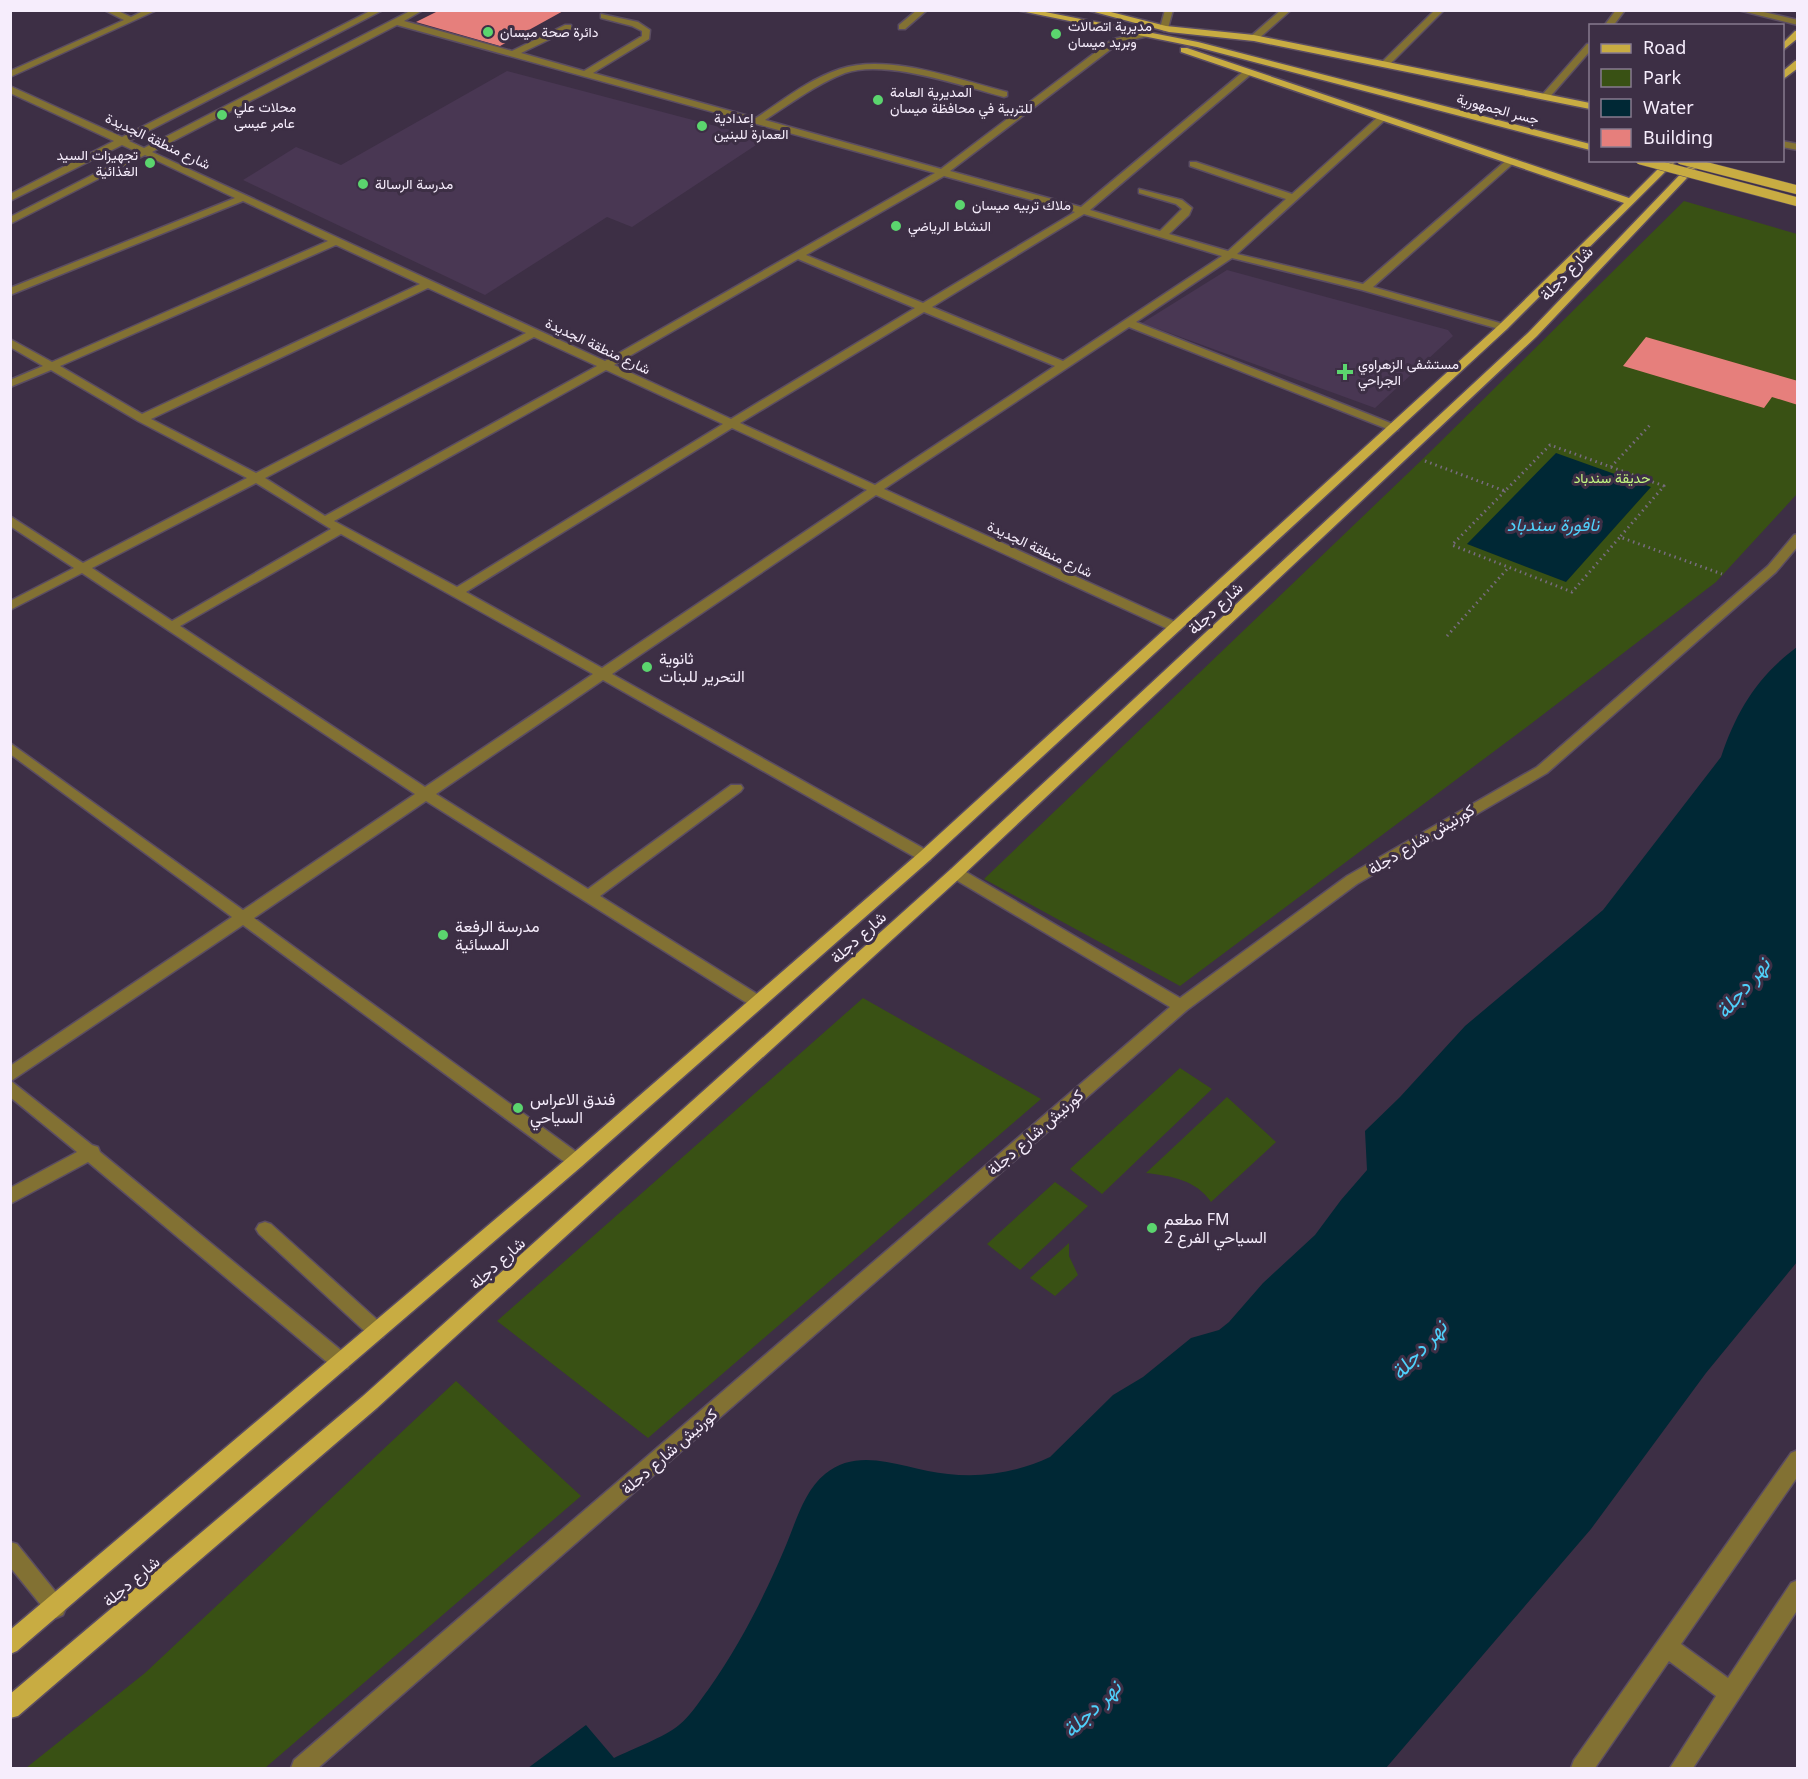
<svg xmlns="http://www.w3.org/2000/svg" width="1808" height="1779" font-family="'Noto Sans',Vazirmatn,sans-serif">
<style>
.built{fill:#493753}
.green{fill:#395114}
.water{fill:#002835}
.building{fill:#e67f7c}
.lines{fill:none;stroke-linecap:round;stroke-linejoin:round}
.minor-casing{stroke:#5b4d62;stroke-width:3}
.major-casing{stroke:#5b4d62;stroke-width:3}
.path{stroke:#786c80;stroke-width:3;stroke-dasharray:1.5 4;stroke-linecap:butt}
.minor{fill:#827133;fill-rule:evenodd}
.major{fill:#c8ac42;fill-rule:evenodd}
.major-bridge-casing{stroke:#5b4d62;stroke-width:10;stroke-linecap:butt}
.major-bridge{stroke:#c8ac42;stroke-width:9}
.poi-dot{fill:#5bd56e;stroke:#3d2f45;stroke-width:2}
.labels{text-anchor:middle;stroke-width:6;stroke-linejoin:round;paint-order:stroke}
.far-poi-label{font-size:14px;fill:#f6edfc;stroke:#3d2f45;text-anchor:start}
.far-street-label{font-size:14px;fill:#f6edfc;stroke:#3d2f45}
.far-park-label{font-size:14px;fill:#c4f781;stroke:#3d2f45}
.street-label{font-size:16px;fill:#f6edfc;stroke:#3d2f45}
.poi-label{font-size:16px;fill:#f6edfc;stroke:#3d2f45;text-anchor:start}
.water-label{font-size:18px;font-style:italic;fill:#4fd0fa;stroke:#3d2f45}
.near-water-label{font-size:21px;font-style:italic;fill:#4fd0fa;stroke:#3d2f45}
</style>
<rect width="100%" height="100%" fill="#3d2f45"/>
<path class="built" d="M507,71L765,139L632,227L607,217L485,295L243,180L296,147L341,165Z
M1227,270L1448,330L1453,336L1375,408L1142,323Z"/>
<path class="green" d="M1684,201L1797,234V494L1716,582L1532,723L1180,986L984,879L1428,454Z
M863,998L1041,1099L648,1438L497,1321Z
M1180,1068L1212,1089L1102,1194L1070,1169Z
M1227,1097L1276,1142L1211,1202C1196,1180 1172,1176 1146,1173Z
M1055,1182L1088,1206L1020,1270L987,1244Z
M1069,1243V1256L1078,1275L1055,1296L1030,1278Z
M456,1381L581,1496L265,1768H26L145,1673Z"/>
<path class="water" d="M1556,453L1651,487L1566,582L1467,544Z
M1797,647V1262L1706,1373L1591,1529L1386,1768H528L586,1725L614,1758C632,1749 665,1737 679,1725C690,1716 699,1702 708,1690C739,1646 763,1599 784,1550C795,1525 803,1492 825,1474C861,1444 908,1471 948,1474C983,1478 1018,1472 1050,1457L1113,1395L1143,1377L1191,1338L1219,1330L1229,1322L1263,1283L1315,1235L1341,1200L1367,1170L1365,1131L1400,1097L1465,1026L1603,910L1721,757C1737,710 1757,677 1797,647Z"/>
<path class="building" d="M440,10H565L500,46L416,22Z
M1646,337L1798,381V405L1772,397L1764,408L1623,366Z"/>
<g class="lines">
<g class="minor-casing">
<path id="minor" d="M104,10H116L131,17L145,10H157L10,77V71L124,20Z
M372,10H383L129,141L144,148L412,10H423L404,21L512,51L565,25H571V29L521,53L584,71L642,36V31L632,26L601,18V14L638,22L650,30L649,39L593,73L756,118C782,101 809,79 840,69C889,53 959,80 1007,92V96L1004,97C962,86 886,59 845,73C816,84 790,104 765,120L941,169L1113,39L1148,32V36L1119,43L950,171L1081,207L1244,71H1250V75L1090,210L1160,231L1182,209L1176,204L1139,193V189L1182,200L1192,208L1189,215L1169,234L1228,251L1286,199L1190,166V162H1196L1292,194L1379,116H1385V120L1237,254L1363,284L1509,158L1517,160L1373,287L1507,325V329H1499L1362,290L1232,258L1136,322L1398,426V430H1390L1129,327L884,489L1180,624L1181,627L1180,630H1170L876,495L612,674L930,852L932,856L930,860H920L603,680L436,794L588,889L731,785H741L743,788L741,791L600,896L762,997L764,1001L762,1005H750L426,801L254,918L582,1156L585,1161L582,1166L576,1168L570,1166L243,925L11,1081L92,1145L98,1147L100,1152L348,1356L350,1362L348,1368L341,1370L334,1368L88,1162L10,1204V1188L77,1152L10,1097V1066L232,917L10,754V743L243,910L415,794L82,573L10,610V601L74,568L10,526V516L83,563L247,478L138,421L51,370L10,387V380L43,366L10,347V339L52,362L328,241L243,201L10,295V288L235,198L145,155L10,224V217L137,152L122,145L10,201V194L114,141L10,93V86L122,137ZM397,25L935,173L605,361L152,152ZM944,176L1075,212L923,303L806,255ZM1084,214L1222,256L1063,361L932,307ZM336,245L420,284L142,414L60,366ZM798,259L915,308L731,419L614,365ZM428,288L526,333L256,473L151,419ZM924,312L1055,366L875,485L740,423ZM534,337L597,366L325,516L265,478ZM606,370L723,424L457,587L334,521ZM732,428L867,490L602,668L466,592ZM256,483L331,529L172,621L92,568ZM341,534L593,674L425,787L180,626Z
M917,10H927L905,29H899V25Z
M1165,10H1173L1168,28L1164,31L1160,28Z
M1281,10H1291L1257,40H1251V36Z
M1435,10H1444L1388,66H1382V62Z
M1616,10H1625L1613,26H1604Z
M1738,10H1755L1798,20V25Z
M1587,44H1590V51L1548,99H1542V95Z
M1782,141L1798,144V150L1782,147Z
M1798,534V546L1776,572L1547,773L1357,884L1187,1010L318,1768H291L294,1760L1170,1007L951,877L949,873L951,869H961L1180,998L1347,876L1537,767L1768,566L1794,535Z
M265,1222L271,1224L383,1325L386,1331L383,1337L377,1339L371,1337L259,1234L256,1229L259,1224Z
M1798,1450V1476L1681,1644L1728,1678L1791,1583L1798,1580V1609L1693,1768H1670L1716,1696L1669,1661L1595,1768H1571L1574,1760L1791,1453Z
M10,1542L17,1544L63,1601L66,1608L63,1615L56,1618L49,1615L10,1567Z"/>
</g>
<g class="major-casing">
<path id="major" d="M1016,10H1035L1198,42L1590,144V150L1197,47Z
M1087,10H1103L1166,26L1254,35L1590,103V109L1254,41L1169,32Z
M1795,31H1798V38L1782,51V44Z
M1181,48H1187L1629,198L1667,160H1677L1507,329L930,860L582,1166L17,1651L10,1654V1630L570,1156L920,852L1499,325L1624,203L1181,52Z
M1795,61H1798V68L1782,80V72Z
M1694,160H1704L1537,336L961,877L377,1408L18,1716L10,1718V1694L363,1396L951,869L1529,332Z"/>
</g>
<path class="path" d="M1425,461L1505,491L1550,445L1611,467L1650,425
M1611,467L1664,486L1620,537L1722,574
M1505,491L1452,545L1572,592L1620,537
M1447,636L1509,567"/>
<use href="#minor" class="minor"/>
<use href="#major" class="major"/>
<g class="major-bridge-casing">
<path id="major-bridge" d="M1640,160L1798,202
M1681,160L1798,190"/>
</g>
<use href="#major-bridge" class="major-bridge"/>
</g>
<g class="poi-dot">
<circle cx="488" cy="32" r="6"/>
<circle cx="1056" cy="34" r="6"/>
<circle cx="878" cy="100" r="6"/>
<circle cx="222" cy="115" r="6"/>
<circle cx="702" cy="126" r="6"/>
<circle cx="150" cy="163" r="6"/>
<circle cx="363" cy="184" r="6"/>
<circle cx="960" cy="205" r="6"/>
<circle cx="896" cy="226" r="6"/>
<path d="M1342 363h6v6h6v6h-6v6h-6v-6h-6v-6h6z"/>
<circle cx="647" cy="667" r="6"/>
<circle cx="443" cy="935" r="6"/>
<circle cx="518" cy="1108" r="6"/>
<circle cx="1152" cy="1228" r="6"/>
</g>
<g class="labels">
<g class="far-poi-label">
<text x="1068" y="31">مديرية اتصالات<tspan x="1068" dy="16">وبريد ميسان</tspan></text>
<text x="500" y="37">دائرة صحة ميسان</text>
<text x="890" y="97">المديرية العامة<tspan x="890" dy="16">للتربية في محافظة ميسان</tspan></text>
<text x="234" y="112">محلات علي<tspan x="234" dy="16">عامر عيسى</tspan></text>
<text x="714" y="123">إعدادية<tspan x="714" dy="16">العمارة للبنين</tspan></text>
<text x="138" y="160" text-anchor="end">تجهيزات السيد<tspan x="138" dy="16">الغذائية</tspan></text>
<text x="375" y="189">مدرسة الرسالة</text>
<text x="972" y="210">ملاك تربيه ميسان</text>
<text x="908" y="231">النشاط الرياضي</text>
<text x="1358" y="369">مستشفى الزهراوي<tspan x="1358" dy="16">الجراحي</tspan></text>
</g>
<g class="far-street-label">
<text transform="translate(1498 109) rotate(15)" y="5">جسر الجمهورية</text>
<text transform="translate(158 141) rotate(25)" y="5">شارع منطقة الجديدة</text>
<text transform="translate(598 346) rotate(25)" y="5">شارع منطقة الجديدة</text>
<text transform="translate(1040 549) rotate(25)" y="5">شارع منطقة الجديدة</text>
</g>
<g class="far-park-label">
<text x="1612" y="483">حديقة سندباد</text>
</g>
<g class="street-label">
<text transform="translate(1566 273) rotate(-46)" y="6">شارع دجلة</text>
<text transform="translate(1215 608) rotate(-43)" y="6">شارع دجلة</text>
<text transform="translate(1421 839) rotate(-31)" y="6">كورنيش شارع دجلة</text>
<text transform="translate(858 937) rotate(-42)" y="6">شارع دجلة</text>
<text transform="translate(1035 1132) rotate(-41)" y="6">كورنيش شارع دجلة</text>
<text transform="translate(497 1263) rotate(-42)" y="6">شارع دجلة</text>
<text transform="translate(669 1451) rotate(-41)" y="6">كورنيش شارع دجلة</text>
<text transform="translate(131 1581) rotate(-40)" y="6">شارع دجلة</text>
</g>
<g class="poi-label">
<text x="659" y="664">ثانوية<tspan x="659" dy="18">التحرير للبنات</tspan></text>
<text x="455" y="932">مدرسة الرفعة<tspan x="455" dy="18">المسائية</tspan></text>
<text x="530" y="1105">فندق الاعراس<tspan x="530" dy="18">السياحي</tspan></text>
<text x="1164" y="1225">مطعم FM<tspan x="1164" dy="18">السياحي الفرع 2</tspan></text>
</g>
<g class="water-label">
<text x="1553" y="531">نافورة سندباد</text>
</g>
<g class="near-water-label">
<text transform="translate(1743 988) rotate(-50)" y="7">نهر دجلة</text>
<text transform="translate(1419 1350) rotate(-48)" y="7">نهر دجلة</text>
<text transform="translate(1092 1709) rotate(-44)" y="7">نهر دجلة</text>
</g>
</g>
<rect width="1808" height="1779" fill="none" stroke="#f6edfc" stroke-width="24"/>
<rect x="1589" y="24" width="195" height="138" fill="#3d2f45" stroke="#877b8e" stroke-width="1.5"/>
<rect x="1601" y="44" width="30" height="9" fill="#c8ac42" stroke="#877b8e" stroke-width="1.5"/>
<text x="1643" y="54" font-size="18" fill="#f6edfc">Road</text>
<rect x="1601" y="69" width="30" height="18" fill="#395114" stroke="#877b8e" stroke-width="1.5"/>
<text x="1643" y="84" font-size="18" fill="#f6edfc">Park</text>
<rect x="1601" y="99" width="30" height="18" fill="#002835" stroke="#877b8e" stroke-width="1.5"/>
<text x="1643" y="114" font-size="18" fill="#f6edfc">Water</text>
<rect x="1601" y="129" width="30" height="18" fill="#e67f7c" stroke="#877b8e" stroke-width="1.5"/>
<text x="1643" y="144" font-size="18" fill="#f6edfc">Building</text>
</svg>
